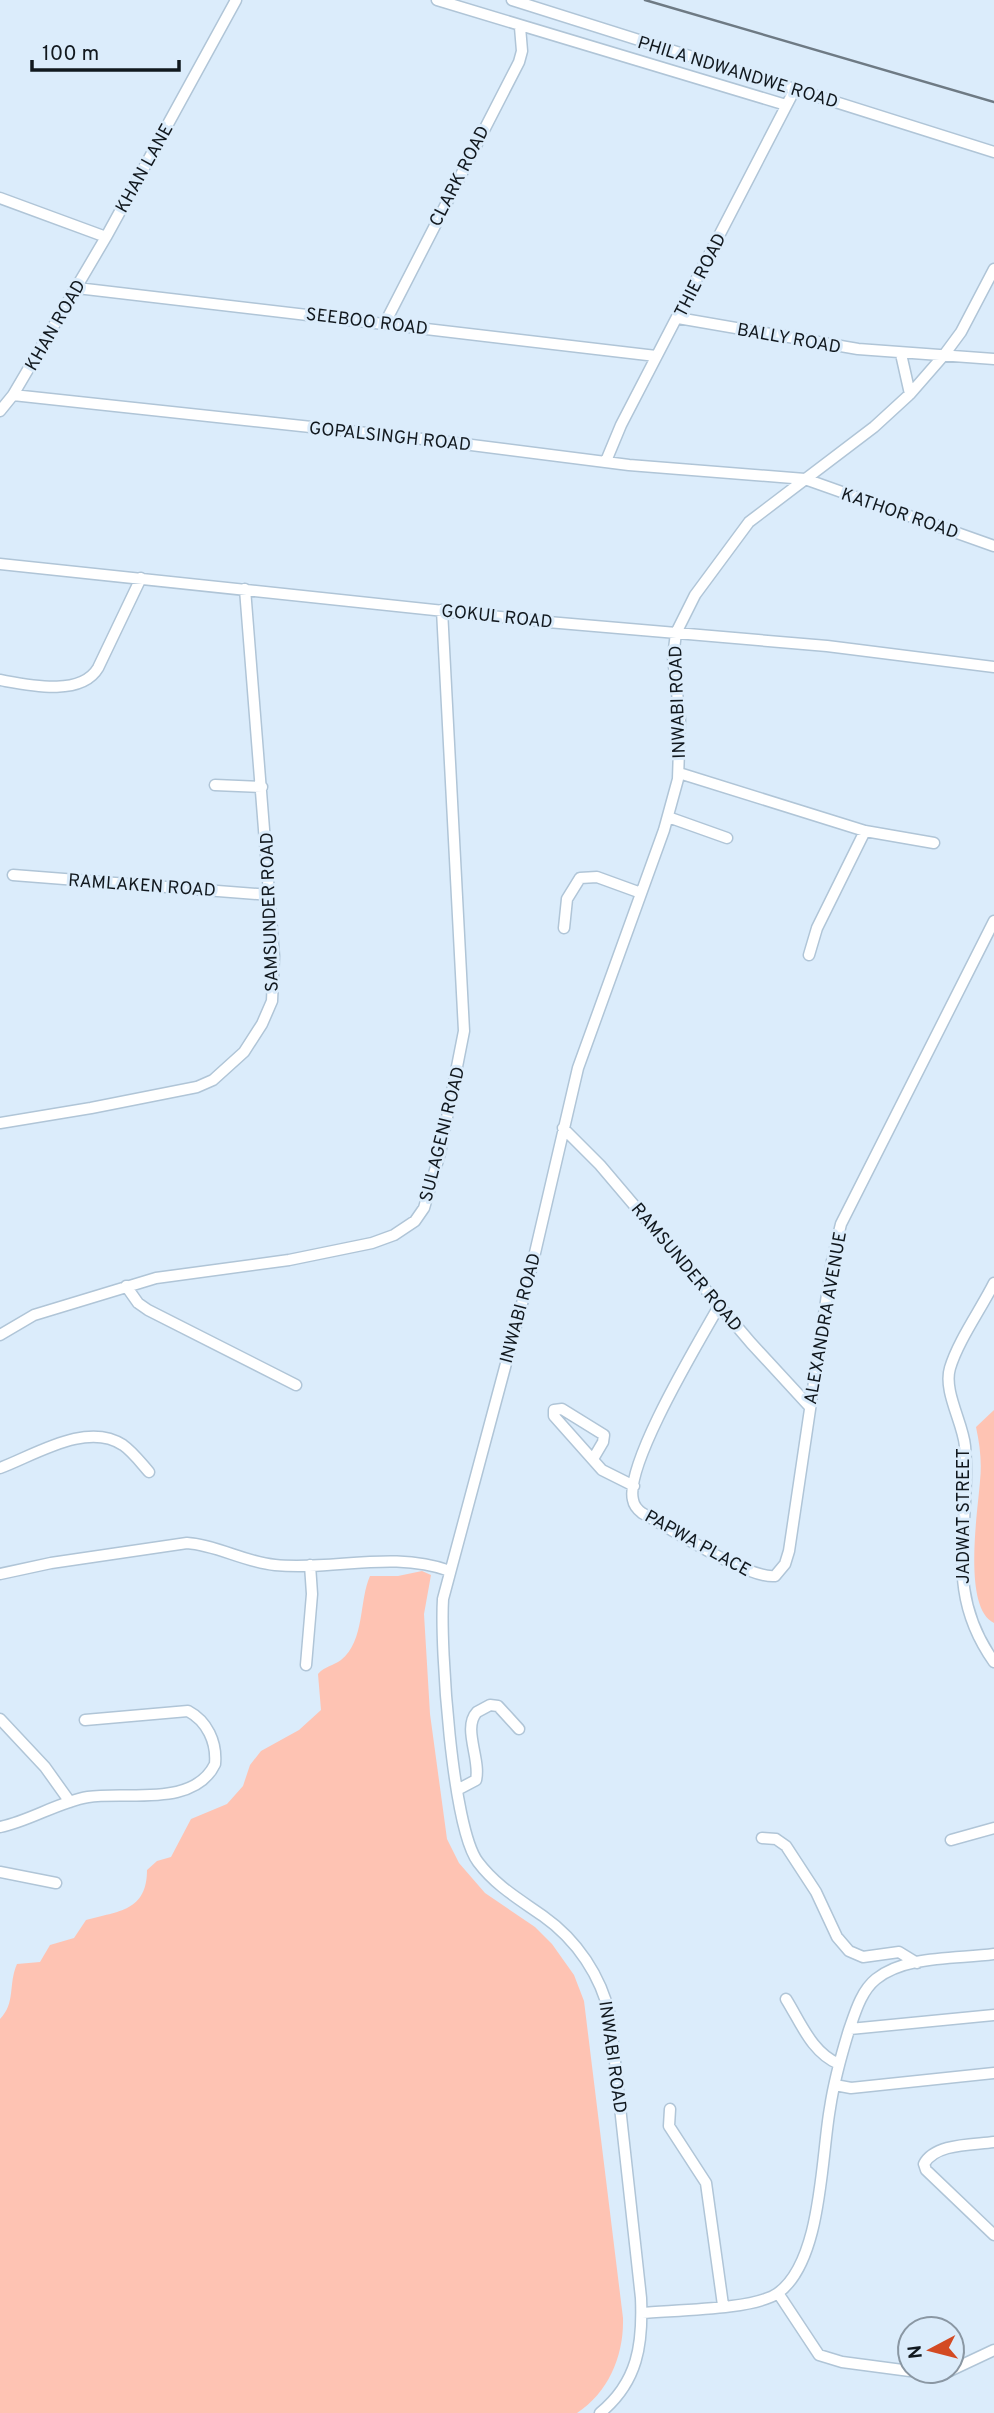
<svg xmlns="http://www.w3.org/2000/svg" width="994" height="2413" font-family="Overpass,sans-serif">
<style>
.green{fill:#fec3b3}
.lines{fill:none;stroke-linecap:round;stroke-linejoin:round}
.minor-casing{stroke:#b0c5d7;stroke-width:13}
.minor{stroke:#fff;stroke-width:10}
.rail{stroke:#6e7a84;stroke-width:2.5}
.labels{text-anchor:middle;stroke-width:6;stroke-linejoin:round;paint-order:stroke}
.street-label{font-size:18px;fill:#11181e;stroke:#dbecfb}
</style>
<rect width="100%" height="100%" fill="#dbecfb"/>
<path class="green" d="M994,1410V1623C962,1608 978,1510 980,1481C982,1463 980,1445 976,1427Z
M422,1571L431,1575L424,1614L430,1714L447,1839L459,1863L485,1893L535,1927L552,1944L574,1975L584,2001L623,2318C624,2355 609,2392 577,2413H0V2019C16,2003 8,1984 17,1964L40,1962L50,1945L74,1938L86,1920C119,1911 147,1911 147,1870L157,1861L171,1857L191,1819L227,1804L243,1786L250,1765L261,1751L299,1730L321,1710L318,1674C325,1666 333,1666 341,1660C365,1641 359,1600 370,1576H398Z"/>
<g class="lines">
<g class="minor-casing">
<path id="minor" d="M437,0L786,105
M512,0L994,152
M0,198L106,237
M77,288L656,356
M678,318L858,349L994,359
M385,323L519,62L522,51L520,27
M901,354L910,394
M13,395L432,440L629,465L805,479L994,546
M0,411L13,395L106,237L236,0
M606,461L621,425L795,89
M0,564L548,622L827,646L994,667
M0,680C28,685 81,697 98,668L141,578
M679,773L865,831L934,843
M215,785L262,787
M668,817L727,838
M13,875L270,895
M564,928L567,899L580,878L597,877L641,893
M809,955L817,928L865,831
M0,1123L91,1108L197,1087L213,1080L244,1052L262,1024L272,1001L274,956L245,589
M563,1128L600,1165L751,1343L810,1407
M994,1283C981,1309 958,1341 950,1368C943,1391 963,1423 965,1446C972,1528 941,1587 994,1662
M126,1286L138,1303L148,1310L296,1385
M719,1306C700,1340 624,1465 633,1500C634,1506 638,1510 642,1513C670,1528 747,1579 775,1576L785,1564L789,1551L832,1261L841,1224L994,921
M0,1335L34,1315L156,1278L289,1260L372,1243L394,1235L415,1221L424,1208L440,1153L464,1031L442,610
M593,1459L603,1442L604,1435L562,1409L554,1410V1416L602,1470L634,1486
M0,1468C35,1455 87,1421 123,1445C133,1452 141,1463 149,1472
M0,1574L51,1563L187,1543C217,1545 244,1562 275,1565C333,1571 392,1550 450,1571
M306,1665L312,1594L310,1565
M0,1719L45,1767L70,1802
M457,1790L476,1780C481,1759 462,1728 477,1712L490,1705L498,1706L519,1729
M0,1827C30,1821 58,1802 88,1797C126,1791 194,1808 215,1764C217,1742 207,1721 188,1711L85,1720
M762,1838L776,1839L786,1846L816,1892L837,1937L849,1951L863,1957L899,1952L917,1963
M951,1840L994,1828
M0,1872L56,1883
M786,1999C801,2023 812,2053 839,2064
M850,2029L994,2015
M835,2085L851,2088L994,2073
M670,2109L669,2126L706,2183L723,2305
M994,2142C973,2145 935,2143 924,2164L926,2170L994,2235
M778,2293L819,2355L842,2362L910,2371
M642,2313C673,2310 754,2310 778,2293C822,2261 821,2158 830,2108C834,2081 841,2056 849,2030C855,2013 861,1991 876,1979C906,1955 957,1959 994,1954
M911,2371L943,2374L994,2350
M600,2413C638,2382 643,2344 641,2298L610,2016C601,1976 577,1940 543,1916C519,1899 496,1886 478,1862C452,1828 440,1646 443,1599L531,1270L578,1068L664,830L678,779L680,719L673,657L676,633L695,595L749,522L874,427L910,394L944,355L961,332L994,269"/>
</g>
<use href="#minor" class="minor"/>
<path class="rail" d="M645,0L994,102"/>
</g>
<g class="labels">
<g class="street-label">
<text transform="translate(738 72) rotate(17)" y="6">PHILA NDWANDWE ROAD</text>
<text transform="translate(144 168) rotate(-61)" y="6">KHAN LANE</text>
<text transform="translate(459 176) rotate(-63)" y="6">CLARK ROAD</text>
<text transform="translate(700 275) rotate(-63)" y="6">THIE ROAD</text>
<text transform="translate(367 321) rotate(7)" y="6">SEEBOO ROAD</text>
<text transform="translate(55 325) rotate(-60)" y="6">KHAN ROAD</text>
<text transform="translate(789 338) rotate(10)" y="6">BALLY ROAD</text>
<text transform="translate(390 436) rotate(6)" y="6">GOPALSINGH ROAD</text>
<text transform="translate(900 513) rotate(19)" y="6">KATHOR ROAD</text>
<text transform="translate(497 616) rotate(6)" y="6">GOKUL ROAD</text>
<text transform="translate(677 702) rotate(-92)" y="6">INWABI ROAD</text>
<text transform="translate(142 885) rotate(4)" y="6">RAMLAKEN ROAD</text>
<text transform="translate(269 912) rotate(-92)" y="6">SAMSUNDER ROAD</text>
<text transform="translate(442 1134) rotate(-76)" y="6">SULAGENI ROAD</text>
<text transform="translate(687 1267) rotate(50)" y="6">RAMSUNDER ROAD</text>
<text transform="translate(520 1308) rotate(-75)" y="6">INWABI ROAD</text>
<text transform="translate(825 1318) rotate(-80)" y="6">ALEXANDRA AVENUE</text>
<text transform="translate(963 1516) rotate(-90)" y="6">JADWAT STREET</text>
<text transform="translate(698 1543) rotate(29)" y="6">PAPWA PLACE</text>
<text transform="translate(613 2057) rotate(82)" y="6">INWABI ROAD</text>
</g>
</g>
<g transform="translate(931 2350) rotate(263)"><circle r="33" fill="#dbecfb" stroke="#8a97a3" stroke-width="2"/>
<path d="M0-5L12 26L0 18L-12 26Z" fill="#d34a23"/>
<text y="-10" font-size="19" font-weight="bold" text-anchor="middle" fill="#11181e">N</text>
</g>
<path d="M32 60v10h147v-10" fill="none" stroke="#11181e" stroke-width="3.5"/>
<text x="42" y="60" font-size="21" fill="#11181e" stroke="#dbecfb" stroke-width="5" paint-order="stroke">100 m</text>
</svg>
